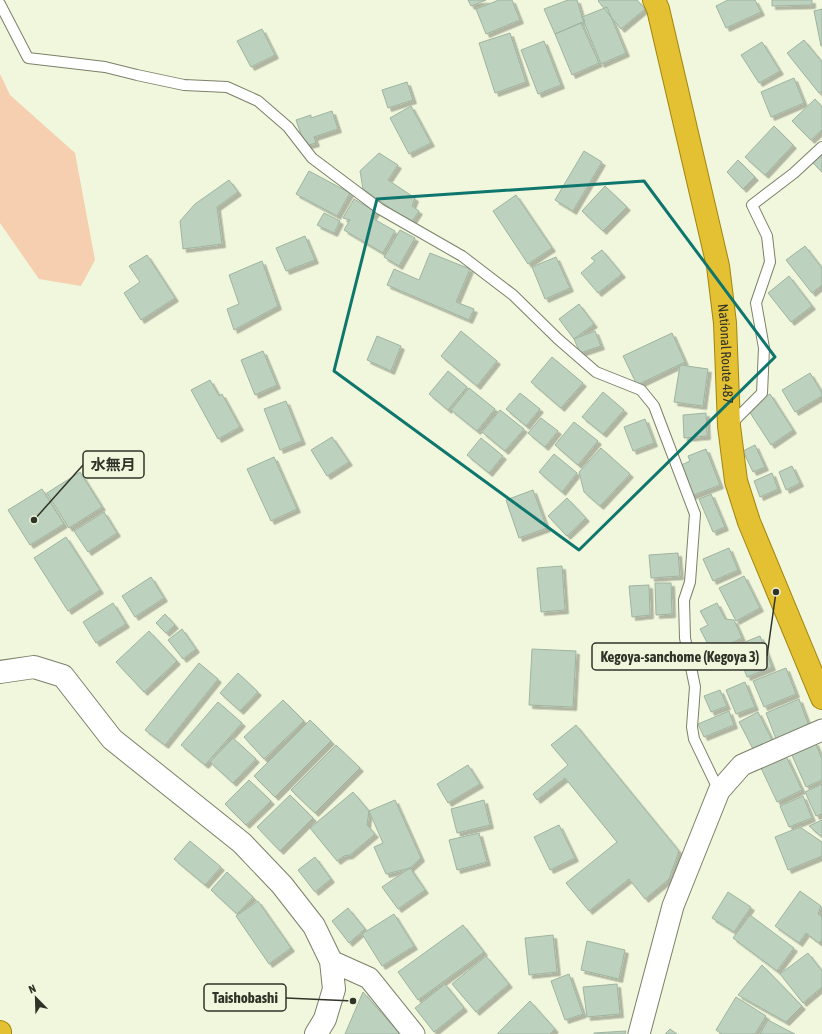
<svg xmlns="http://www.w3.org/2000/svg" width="822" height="1034" font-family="'Asap Condensed','Noto Sans JP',sans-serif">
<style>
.green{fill:#f5cfb0}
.building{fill:#bdd2be;stroke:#9fb4a0;filter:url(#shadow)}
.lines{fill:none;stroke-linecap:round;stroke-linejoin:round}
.service-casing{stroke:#7b8169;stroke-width:12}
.minor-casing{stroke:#7b8169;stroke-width:23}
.tertiary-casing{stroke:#7b8169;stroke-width:24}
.trunk-casing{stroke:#a1850e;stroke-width:24}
.service{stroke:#fff;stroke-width:10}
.minor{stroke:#fff;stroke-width:21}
.tertiary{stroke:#fff;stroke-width:22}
.trunk{stroke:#e4c033;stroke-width:22}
.marked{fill:none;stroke:#0f766e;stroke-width:3;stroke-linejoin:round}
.labels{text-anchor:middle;stroke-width:3.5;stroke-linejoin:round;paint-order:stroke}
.street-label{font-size:14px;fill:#303328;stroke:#f0f7dc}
.leader{fill:none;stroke:#303328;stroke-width:1.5}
.callout-dot{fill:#303328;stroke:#f0f7dc;stroke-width:1.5}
.callout{fill:#f0f7dc;stroke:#303328;stroke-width:1.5}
.callout-label{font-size:15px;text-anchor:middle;font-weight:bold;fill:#303328}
</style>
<defs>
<filter id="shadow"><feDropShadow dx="3.5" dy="3.5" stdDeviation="0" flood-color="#0004"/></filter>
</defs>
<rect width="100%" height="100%" fill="#f0f7dc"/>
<path class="green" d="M0,74L10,95L75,153L95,260L81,286L39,279L0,223Z"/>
<path class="building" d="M468,0H486L471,6Z
M499,0H512L520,20L486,34L476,9Z
M568,0H577L582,17L585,21L555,34L544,9Z
M599,0H637L645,9L621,29L598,1Z
M728,0H755L761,12L726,28L716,6Z
M772,0H812V5L772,6Z
M607,7L626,53L601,64L582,17Z
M822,9V46H821L814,11Z
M581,23L599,63L572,75L555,34Z
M262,29L275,55L251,67L237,41Z
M510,33L526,82L495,93L479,43Z
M804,40L822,62V91L819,93L787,53Z
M544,41L561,85L538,94L521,50Z
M762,42L780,71L759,83L741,55Z
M794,78L804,103L771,117L761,92Z
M407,82L413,100L388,108L382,90Z
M815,99L822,107V130L811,140L792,121Z
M411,106L431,143L409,154L390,118Z
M332,111L338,129L314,137L316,143L305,146L296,120L311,115V118Z
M774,126L793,145L765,175L745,157Z
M584,151L602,162L573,211L555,200Z
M379,153L398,165L388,180L415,198L412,206L419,211L411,223L363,189L360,171Z
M822,154V172L813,163Z
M738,160L755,177L743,189L727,172Z
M309,171L350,193L337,216L296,194Z
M229,180L238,192L217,207L222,244L183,249L180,221L195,204Z
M605,186L627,207L603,231L582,211Z
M516,195L552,248L528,264L493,211Z
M354,199L376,212L372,218L395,231L383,253L344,230L350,220L343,218Z
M324,213L340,221L334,233L317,225Z
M400,230L415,238L399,266L384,257Z
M305,236L315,260L286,271L276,248Z
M805,246L822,268V285L812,293L786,260Z
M602,250L622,274L598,293L581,273L595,261L591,258Z
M430,253L470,269L456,302L474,309L469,320L387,285L394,269L419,280Z
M147,255L175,298L141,320L124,293L140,282L129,266Z
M556,257L570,288L545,299L532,267Z
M262,261L278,306L234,330L227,309L239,304L229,275Z
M789,276L812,306L791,322L768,293Z
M579,304L594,324L574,339L559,319Z
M461,331L497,361L477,386L441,356Z
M595,331L601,346L580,353L574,339Z
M672,333L685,362L637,385L623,356Z
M377,336L401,346L391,371L367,360Z
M263,351L277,385L255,395L241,360Z
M552,357L583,383L561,408L531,382Z
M680,365L708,369L703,406L674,402Z
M448,371L467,387L448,410L429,394Z
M810,373L822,393V396L795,412L782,390Z
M210,380L219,396L222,394L240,427L218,439L191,390Z
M469,388L495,409L477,431L451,410Z
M603,392L624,410L603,434L582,417Z
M520,393L540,409L526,426L506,409Z
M770,394L793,430L771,445L747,408Z
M286,401L302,441L280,450L264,409Z
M500,410L524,429L505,451L482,432Z
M706,413L707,436L684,438L683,415Z
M541,418L558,431L545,447L528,433Z
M645,419L654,443L633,451L624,427Z
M574,422L598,441L578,465L555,445Z
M332,437L349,462L327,476L311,450Z
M481,438L503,456L489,473L467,455Z
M755,445L765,467L753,472L743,451Z
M601,448L630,474L600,506L584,492L579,472Z
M706,449L720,485L691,496L679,466L690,461L688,456Z
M554,454L577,473L562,492L539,472Z
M274,457L297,509L271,521L247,469Z
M792,466L800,483L786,490L779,472Z
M80,472L102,507L69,528L47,493Z
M772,473L778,489L760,497L754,481Z
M42,489L64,524L30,545L8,510Z
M533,490L547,528L519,538L506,500Z
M711,494L725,527L713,532L699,499Z
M567,498L586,518L567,536L548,516Z
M104,512L117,533L88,552L74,531Z
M66,537L100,590L68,611L34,558Z
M729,548L738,570L713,581L703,559Z
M678,553L680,576L651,578L649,555Z
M562,566L565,610L541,612L537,568Z
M744,576L760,608L736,621L719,588Z
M151,577L164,598L135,617L122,596Z
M655,583H671L672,614L656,615Z
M649,585L650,615L632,617L629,586Z
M113,603L126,624L96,643L83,622Z
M717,603L725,619L734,620L742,638L712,652L700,629L708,625L700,611Z
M165,614L175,625L166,633L156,623Z
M182,629L196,649L183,659L168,640Z
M149,631L177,661L144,692L116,662Z
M760,636L772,667L747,677L735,646Z
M532,649L576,651L573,707L529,705Z
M199,663L218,679L165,745L145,730Z
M786,668L796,694L764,707L753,681Z
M238,673L258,692L240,711L220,693Z
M745,682L755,707L736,714L726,690Z
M720,690L727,706L711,712L704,696Z
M799,699L809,726L776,739L766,713Z
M283,700L304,721L264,759L244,737Z
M218,702L242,723L205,765L181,745Z
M729,711L734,725L704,737L698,724Z
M758,712L772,740L753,749L739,722Z
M310,720L331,741L275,797L254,776Z
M576,725L679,851L669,879L645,899L629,879L589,911L566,883L617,842L565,778L537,800L533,794L568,765L551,745Z
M233,738L256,759L233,783L210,762Z
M815,742L822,759V780L806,787L791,753Z
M336,745L360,768L315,813L291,790Z
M786,756L802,790L777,802L761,768Z
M468,765L480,784L448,803L437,784Z
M249,780L271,801L246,825L225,804Z
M822,784V814L816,816L805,792Z
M353,792L369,811L367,825L375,834L350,855L344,856L337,861L310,828Z
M290,795L313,818L280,851L257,827Z
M803,796L812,818L789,827L780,806Z
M395,800L421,858L410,868L386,874L374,847L383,843L369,811Z
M484,800L490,825L457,833L451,809Z
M822,820V837L809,826Z
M559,825L575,858L550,870L534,837Z
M800,827L822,842V856L788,870L775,837Z
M479,833L487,862L457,870L449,840Z
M190,841L221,867L205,885L174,859Z
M315,857L331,879L315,892L298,870Z
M410,868L425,890L398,909L382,887Z
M227,872L253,897L237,914L211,890Z
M800,891L821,906L818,914L822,917V939L819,943L806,933L799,943L775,926Z
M728,892L751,907L734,932L712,918Z
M258,901L291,948L269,964L236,916Z
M348,908L365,929L349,943L332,921Z
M394,914L414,946L382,966L362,934Z
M750,915L794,948L777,971L733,938Z
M463,925L484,952L418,1000L398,972Z
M553,935L557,972L529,975L525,938Z
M587,941L625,950L619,979L581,970Z
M808,953L822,971V987L803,1003L780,974Z
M486,956L509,984L476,1012L452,984Z
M762,965L802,1006L786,1022L738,995Z
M569,974L583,1014L565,1020L551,981Z
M445,984L464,1008L434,1032L415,1008Z
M617,984L620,1014L587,1017L583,987Z
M363,992L400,1034H345Z
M736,997L766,1016L755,1034H722L716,1030Z
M530,1001L555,1029L550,1034H497Z
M768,1020L785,1029L795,1034H760Z
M670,1029L677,1034H665Z
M626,1031L625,1034H594V1033Z"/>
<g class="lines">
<g class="service-casing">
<path id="service" d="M0,4L28,58L105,67L137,75L184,85L227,87L258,101L288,127L312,158L380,209L462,256L513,295L558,339L596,372L641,390L654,406L695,514L690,582L684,600L685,638L695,687L692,727L694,739L719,791
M730,425L762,393L764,348L756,303L770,262L767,236L752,205L794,173L822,147"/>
</g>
<g class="minor-casing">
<path id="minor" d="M331,961L369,978L414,1034
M639,1034L673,906L719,791L742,765L822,730"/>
</g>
<g class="tertiary-casing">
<path id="tertiary" d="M0,672L34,667L63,676L112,739L242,843L282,885L314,926L331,961L334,989L325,1019L316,1034"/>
</g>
<g class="trunk-casing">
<g id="trunk">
<path id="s1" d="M654,0L658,9L718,266L725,323L729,426L736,481L749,522L822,698"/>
<path d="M0,1032V1034"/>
</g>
</g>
<use href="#service" class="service"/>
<use href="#minor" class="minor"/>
<use href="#tertiary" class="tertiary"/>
<use href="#trunk" class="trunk"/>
</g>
<path class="marked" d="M644,181L775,357L579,550L334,371L377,199Z"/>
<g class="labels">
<g class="street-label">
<text dy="5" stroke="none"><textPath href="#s1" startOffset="362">National Route 487</textPath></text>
</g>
</g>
<path class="leader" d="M34 520L83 465M776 592L767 656M353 1001L286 998"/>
<g class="callout-dot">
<circle cx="34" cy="520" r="4"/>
<circle cx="776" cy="592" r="4"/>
<circle cx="353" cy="1001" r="4"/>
</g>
<g class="callout">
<rect x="83" y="451" width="61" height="27" rx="4"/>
<rect x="592" y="643" width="175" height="27" rx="4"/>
<rect x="204" y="984" width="82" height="27" rx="4"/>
</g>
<g class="callout-label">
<text x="113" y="470">水無月</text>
<text x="680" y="662">Kegoya-sanchome (Kegoya 3)</text>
<text x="245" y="1003">Taishobashi</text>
</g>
<g transform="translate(36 998) rotate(337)" stroke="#f0f7dc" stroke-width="3" paint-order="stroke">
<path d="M0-3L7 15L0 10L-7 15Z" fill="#303328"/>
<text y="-6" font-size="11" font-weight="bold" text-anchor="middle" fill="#303328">N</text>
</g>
</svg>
